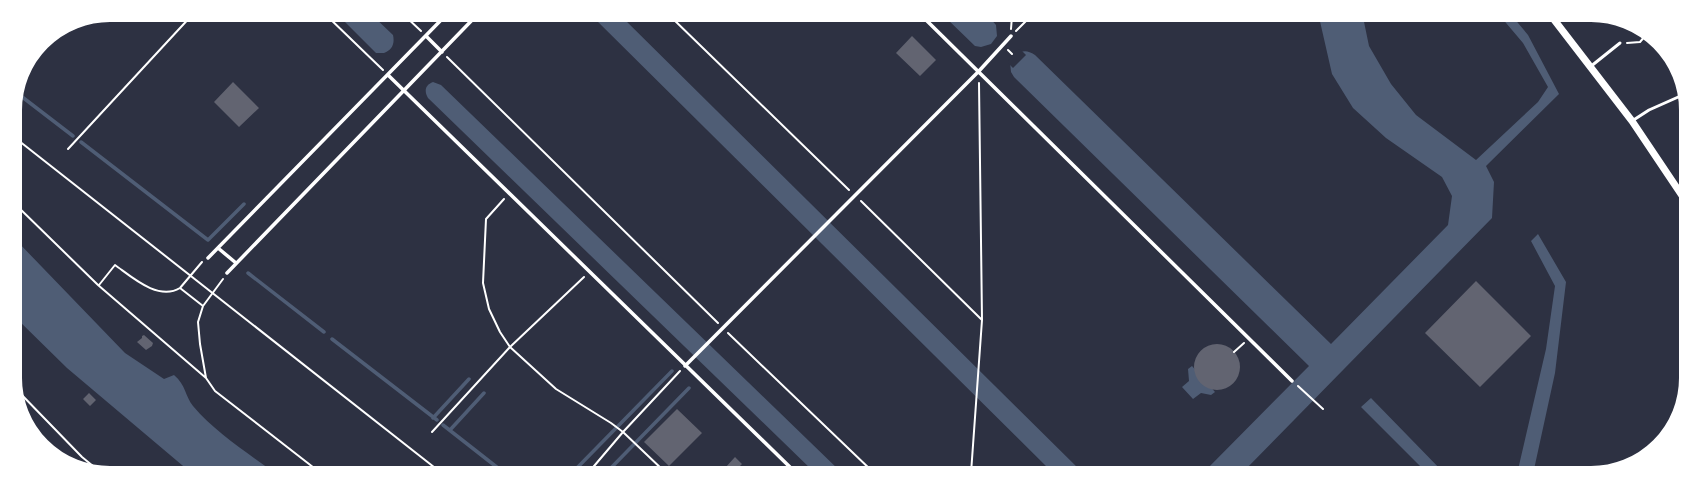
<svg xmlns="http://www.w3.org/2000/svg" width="1701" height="488" font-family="'IBM Plex Serif',serif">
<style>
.water{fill:#4f5d75}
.pier{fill:#2d3142}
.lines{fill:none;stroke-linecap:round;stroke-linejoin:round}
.stream{stroke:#4f5d75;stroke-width:3.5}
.building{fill:#626471}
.path{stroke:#fff;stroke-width:2}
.service{stroke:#fff;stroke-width:3}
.pedestrian{stroke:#fff;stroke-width:3.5}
.tertiary{stroke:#fff;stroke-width:7}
.rim{fill:none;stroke:#fff;stroke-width:2}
</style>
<rect width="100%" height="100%" fill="#2d3142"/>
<path class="water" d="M337,14L372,15L393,35C395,44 392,50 384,53H376Z
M591,15H620L1083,473H1053Z
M944,16H988L996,25L997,36L991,44L981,47L975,46Z
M1319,17H1363L1369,46L1391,84L1416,115L1476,160L1538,102L1548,87L1523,43L1501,17H1513L1528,35L1559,94L1486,166L1494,182L1492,218L1242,473H1203L1309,366L1014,77L1011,72L1010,62C1018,53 1023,47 1035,55L1331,344L1448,225L1452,196L1442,177L1386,138L1353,108L1332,74Z
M433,82L441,85L841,472H814L428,98C424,91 425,85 433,82Z
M1538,234L1566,282L1555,373L1533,474H1517L1546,349L1555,286L1531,241Z
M15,239L125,353L164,379L174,375C186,385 185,396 193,406C215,432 245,451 272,471H189L67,368L15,317Z
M1192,366L1215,392L1211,395L1201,393L1193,399L1182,387L1189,381L1188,369Z
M1371,398L1445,474L1427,473L1361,407Z
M1662,437L1654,450L1627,467L1623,468Z"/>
<path class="pier" d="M1020,49L1026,55L1013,68L1008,63V61L1014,52Z"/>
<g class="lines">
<path class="stream" d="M17,93L73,136
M81,142L208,240L244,204
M248,273L324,332
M332,339L437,420
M433,418L469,379
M443,425L503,472
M450,430L484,393
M573,472L672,371
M607,472L689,388"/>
</g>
<path class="building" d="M912,36L936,60L920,76L896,53Z
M233,82L259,108L239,127L214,102Z
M1476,281L1531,336L1480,387L1425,333Z
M144,335L153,343L152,346L146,350L137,342L142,338V336Z
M1194 367a23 23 0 1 1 46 0a23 23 0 1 1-46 0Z
M89,393L96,400L90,406L83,399Z
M677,409L702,433L669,466L644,442Z
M735,457L742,464L734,472H729L725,468Z"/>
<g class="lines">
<path class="path" d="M325,14L383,70
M404,15L421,31
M669,15L849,190
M1011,29L1012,16
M1016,31L1031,16
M1627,43L1640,42L1645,36
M1008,50L1012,54
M447,57L718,323
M14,137L439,471
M68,149L193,14
M504,199L486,219L483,283L489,309L500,332L510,347L556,389L611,423L623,432L665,472
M861,201L982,320
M15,204L98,285L206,378
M223,279L203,306L198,322L200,344L206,378L215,391L318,471
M99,285L115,265C132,277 158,301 180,288L202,262
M180,288L203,306
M728,333L873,472
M1234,352L1244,343
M1298,386L1323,409
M16,389L82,457L99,471
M432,432L510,347L584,277
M589,472L623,432L680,371
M971,473L982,320L979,83"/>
<path class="service" d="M1590,67L1620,43
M1632,121L1649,110L1685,94"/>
<path class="pedestrian" d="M922,16L1292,381
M426,36L442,52
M388,75L795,472
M218,248L236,263
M208,258L446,15
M227,273L477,15
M685,366L979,71L1011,36"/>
<path class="tertiary" d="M1552,17L1632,121L1685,200"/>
</g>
<path d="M0 0H1701V488H0ZM110 21H1591A89 89 0 0 1 1680 110V378A89 89 0 0 1 1591 467H110A89 89 0 0 1 21 378V110A89 89 0 0 1 110 21Z" fill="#fff" fill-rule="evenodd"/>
<path class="rim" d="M110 21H1591A89 89 0 0 1 1680 110V378A89 89 0 0 1 1591 467H110A89 89 0 0 1 21 378V110A89 89 0 0 1 110 21Z"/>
</svg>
